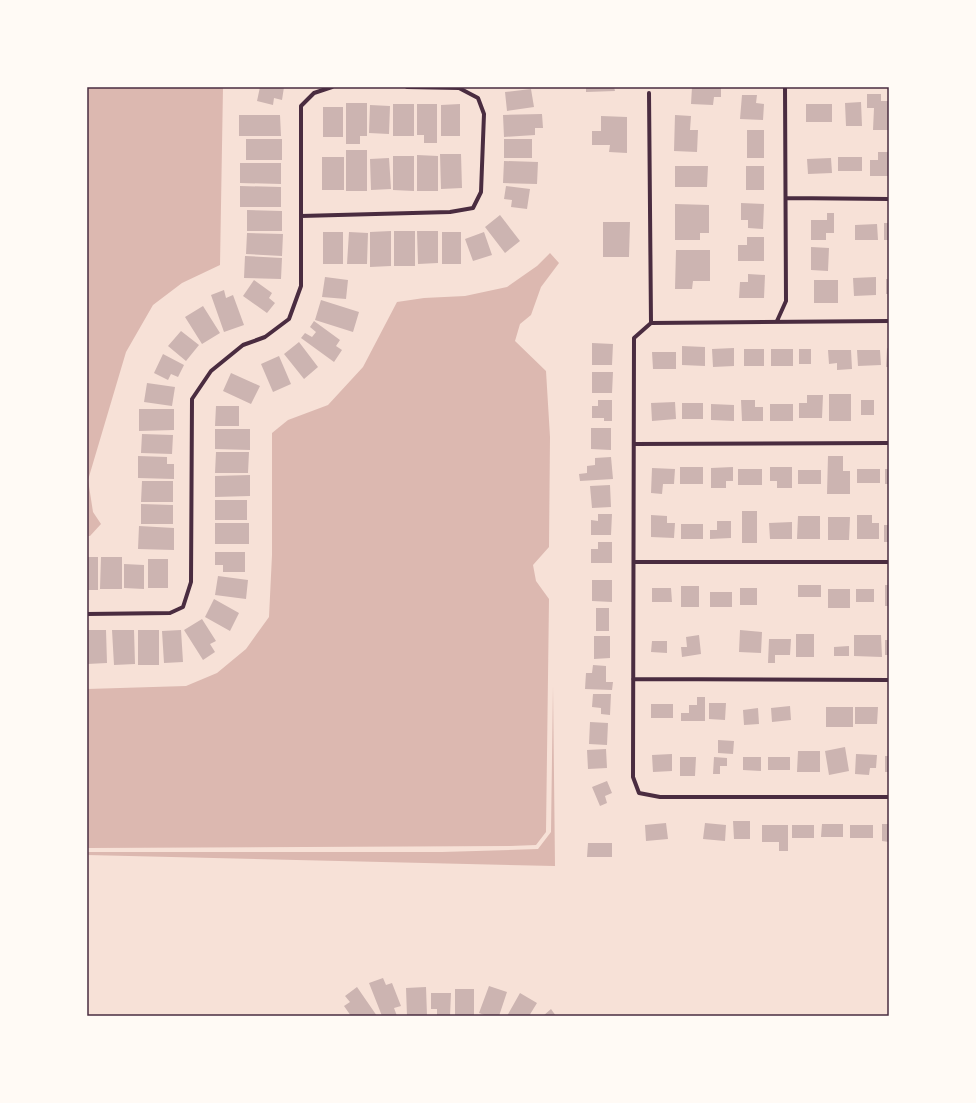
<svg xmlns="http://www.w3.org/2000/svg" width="976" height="1103" font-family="Lora,serif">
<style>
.water{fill:#dcb8b0}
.building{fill:#ccb4b1}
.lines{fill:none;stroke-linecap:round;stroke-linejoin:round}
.minor{stroke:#4a2c40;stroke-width:4}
.neatline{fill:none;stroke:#4a2c40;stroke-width:1.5}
</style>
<rect width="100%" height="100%" fill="#f7e1d7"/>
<path class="water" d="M87,87H223L220,265L182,283L153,305L126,352L88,480L93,512L101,524L90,536H87Z
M550,253L559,263L541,287L531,315L520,324L515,341L546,371L550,437L549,547L533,565L536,581L549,599L546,832L536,845L510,846L87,848V689L186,686L217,673L246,649L269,617L272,555V433L288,420L328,405L363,367L397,302L424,298L465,296L507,287L537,266Z
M553,686L555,866L87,855V852H442L538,849L551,832Z"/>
<path class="building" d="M260,87H284L282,100L274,98L273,105L257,101Z
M586,87H614L615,91L586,92Z
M692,87H721V97H714L713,105L691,104Z
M531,89L534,107L507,111L505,92Z
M867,94H881V101H889V130H873L874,108H867Z
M742,95H757L756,103L764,104L763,120L740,119Z
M861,102L862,126H846L845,103Z
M346,103H367V136H360V144H346Z
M393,104H414V136H393Z
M417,104H437V143H424V135H417Z
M460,104V136H441V105Z
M806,104H832V122H806Z
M370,105L390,106L389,134L369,133Z
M323,107H343V137H323Z
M542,114L543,128H535V135L504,137L503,115Z
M239,115H280L281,136H239Z
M675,115L691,116L690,130H698L697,152L674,151Z
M601,116L627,117V153L609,152L610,145H592V131H601Z
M747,130H764V158H747Z
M246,139H282V160H246Z
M504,139H532V158H504Z
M346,150H367V191H346Z
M878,152H889V176H870V160H878Z
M440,154H461L462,188L441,189Z
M417,155L438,156V191H417Z
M393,156H414V191L393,190Z
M322,157H344V190H322Z
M838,157H862V171H838Z
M389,158L391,189L371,190L370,159Z
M831,158L832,173L808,174L807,159Z
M504,161L538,162L537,184L503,183Z
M240,163H281V184L240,183Z
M675,166H708L707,187H675Z
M746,166H764V190H746Z
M240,186L281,187V207H240Z
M506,186L530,189L527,209L511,207L512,200L504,199Z
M741,203L764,204L763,229L748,228V220H741Z
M675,204L709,205V233H700V240H675Z
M247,210L282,211V231H247Z
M827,213H834V233H826V240H811V220H827Z
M500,215L520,241L505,253L485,227Z
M603,222H630L629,257H603Z
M884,223H889V240H884Z
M877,224L878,240H855V225Z
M391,231V266L370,267V232Z
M394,231H415V266H394Z
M417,231H438V263L418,264Z
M323,232H343V264H323Z
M349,232L368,233L367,264H347Z
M442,232H461V264H442Z
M484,232L492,255L473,261L465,239Z
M247,233L283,234L282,256L246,254Z
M747,237H764V261H738V245H747Z
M811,247L829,248L828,271L811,270Z
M676,250H710V281H693L692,289H675Z
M245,256L282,258L281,279L244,278Z
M748,274L765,275L764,298H739L740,282H748Z
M325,277L348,280L346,299L322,297Z
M876,277V295L854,296L853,278Z
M886,279H889V294H886Z
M254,280L272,293L269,298L275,303L267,313L243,296Z
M814,280H838V303H814Z
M224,290L226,298L233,295L244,325L224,332L211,295Z
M321,300L359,312L353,332L315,320Z
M203,306L220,333L202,344L185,317Z
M314,321L340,340L336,346L342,350L334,362L301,338L305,333L312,337L316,332L310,327Z
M181,331L199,345L186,361L168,346Z
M299,342L318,367L304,379L284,354Z
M592,343L613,344L612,365H592Z
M682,346L705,347V366L682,365Z
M734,348V366L713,367L712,349Z
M887,348L889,349V367H886Z
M744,349H764V366H744Z
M771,349H793V366H771Z
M799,349H811V364H799Z
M828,350H851L852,369L837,370V363L829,364Z
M857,350H880L881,365L858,366Z
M652,352H676V369H653Z
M163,354L184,365L178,377L171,374L168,380L154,373Z
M279,356L291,384L273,392L261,364Z
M592,372H613L612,393H592Z
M231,373L260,386L251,404L223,391Z
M147,383L175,387L172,406L144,402Z
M829,394H851V421H829Z
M807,395H823L822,418H799V403H807Z
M598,400H612V421H604V418H592V406H598Z
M741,400H755V407H763V421H742Z
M861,400H874V415H861Z
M675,402L676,419L652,421L651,403Z
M682,403H703V419H682Z
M711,404L734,405V421L711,420Z
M770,404H793V421H770Z
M216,406H239V426H215Z
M139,409H174V430L139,431Z
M591,428H611V450L591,449Z
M215,429H250V450L215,449Z
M142,434L173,435L172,454L141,453Z
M216,452H249L248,473H215Z
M138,456L167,457V464H174V479L138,478Z
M828,456H843V471H850V494H827Z
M611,457L613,479L580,481L579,474L587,473V466L595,465V458Z
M680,467H703V484H680Z
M733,467V481H726V488H711V468Z
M770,467H792V488H777V481H770Z
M652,468L675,469L674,484H663L662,494L651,493Z
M738,469H762V485H738Z
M857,469H880V483H857Z
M885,469H889V484H885Z
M798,470H821V484H798Z
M250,475V496L215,497V476Z
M142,481H173V502H141Z
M610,485L611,507L592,508L590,486Z
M215,500H247V520H215Z
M141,504L173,505V524H141Z
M742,511H757V543H742Z
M598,514H612L611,535H591V520L598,521Z
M651,515L667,516V523H675L674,538L651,537Z
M857,515H872V523H879V539H857Z
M798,516H820V539H797Z
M828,517H850L849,540H828Z
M717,521H731V538L710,539V530H717Z
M792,522V539H770L769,523Z
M215,523H249V544H215Z
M681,524H703V539H681Z
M884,525H889V542H884Z
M139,526L174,528V550L138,549Z
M598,542H612V563H591V549H598Z
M215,552H245V572H223V565H215Z
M87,557H98V590H87Z
M101,557H122V589H100Z
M148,559H168V588H148Z
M124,564L144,565V589L124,588Z
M218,576L248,580L246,599L215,595Z
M592,580H612V602L592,601Z
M798,585H821V597H798Z
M885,585H889V606H885Z
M681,586H699V607H681Z
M652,588H671L672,602H652Z
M740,588H757V605H740Z
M828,589H850V608H828Z
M856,589H874V602H856Z
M710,592H732V607H710Z
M214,599L239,613L230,631L205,617Z
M596,608H609V631H596Z
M202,619L216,641L210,644L215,652L203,660L184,630Z
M87,630H106L107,663L87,664Z
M112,630H134L135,664L114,665Z
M138,630H159V665H138Z
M181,630L183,662L164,663L162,631Z
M740,630L762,632L761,653L739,652Z
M796,634H814V657H796Z
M699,635L701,654L682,657L681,647H687L686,637Z
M854,635H881L882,657L854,656Z
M594,636H610V658L594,659Z
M769,639H791L790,655H775V663H768Z
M885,640H889V655H885Z
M652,641H667V653L651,652Z
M849,646V656H834V647Z
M593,665L606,666V682H613L612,690L585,689L586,673H592Z
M593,694H611L610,715L601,714V708L592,707Z
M697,697H705V721H681V713H689V705H697Z
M709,703H726L725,720L709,719Z
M651,704H673V718H651Z
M790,706L791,720L772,722L771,708Z
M826,707H853V727H826Z
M855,707H878L877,724H855Z
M758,708L759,724L744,725L743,710Z
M590,722L608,723L607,745L589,744Z
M718,740L734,741L733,754L718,753Z
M845,747L849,771L829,775L825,751Z
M606,749L607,768L588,769L587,750Z
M798,751H820V772H797Z
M672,754V771L653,772L652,755Z
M856,754L877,755L876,768H870L869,775L855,774Z
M885,756H889V772H885Z
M680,757H696L695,776H680Z
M714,757L727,758V766H720V774H713Z
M743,757H761V771L743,770Z
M768,757H790V770H768Z
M607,781L612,793L605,796L607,803L600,806L592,787Z
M733,821H750V839H734Z
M666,823L668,839L646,841L645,825Z
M705,823L726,825L725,841L703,839Z
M822,824H843V837H821Z
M882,824H889V842L882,841Z
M762,825H788V851H779V842H762Z
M792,825H814V838H792Z
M850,825H873V838H850Z
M588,843H612V857H587Z
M383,978L386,985L392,983L401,1006L394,1008L397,1016H382L369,983Z
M489,986L507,992L499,1016H487L479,1013Z
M357,987L377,1016H351L344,1006L350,1002L345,996Z
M426,987L427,1016H407L406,988Z
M455,989H474V1016H455Z
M431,993H451L450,1016H437V1009H431Z
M520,993L537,1003L529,1016H507Z
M551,1009L556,1016H543Z"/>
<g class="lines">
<path class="minor" d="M649,93L651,323
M786,198L889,199
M301,216L450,212L473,208L481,192L484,114L478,98L459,88L407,87
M777,321L786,301L785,87
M651,323L634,338L633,777L639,793L660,797H889
M651,323L889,321
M635,444L889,443
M634,562H889
M87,614L170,613L183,607L191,582L192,399L211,371L243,345L265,337L289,319L301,286V106L314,93L332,87
M633,679L889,680"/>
</g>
<rect width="976" height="1103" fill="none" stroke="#fffaf5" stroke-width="176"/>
<rect x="88" y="88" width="800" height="927" class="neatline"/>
</svg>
